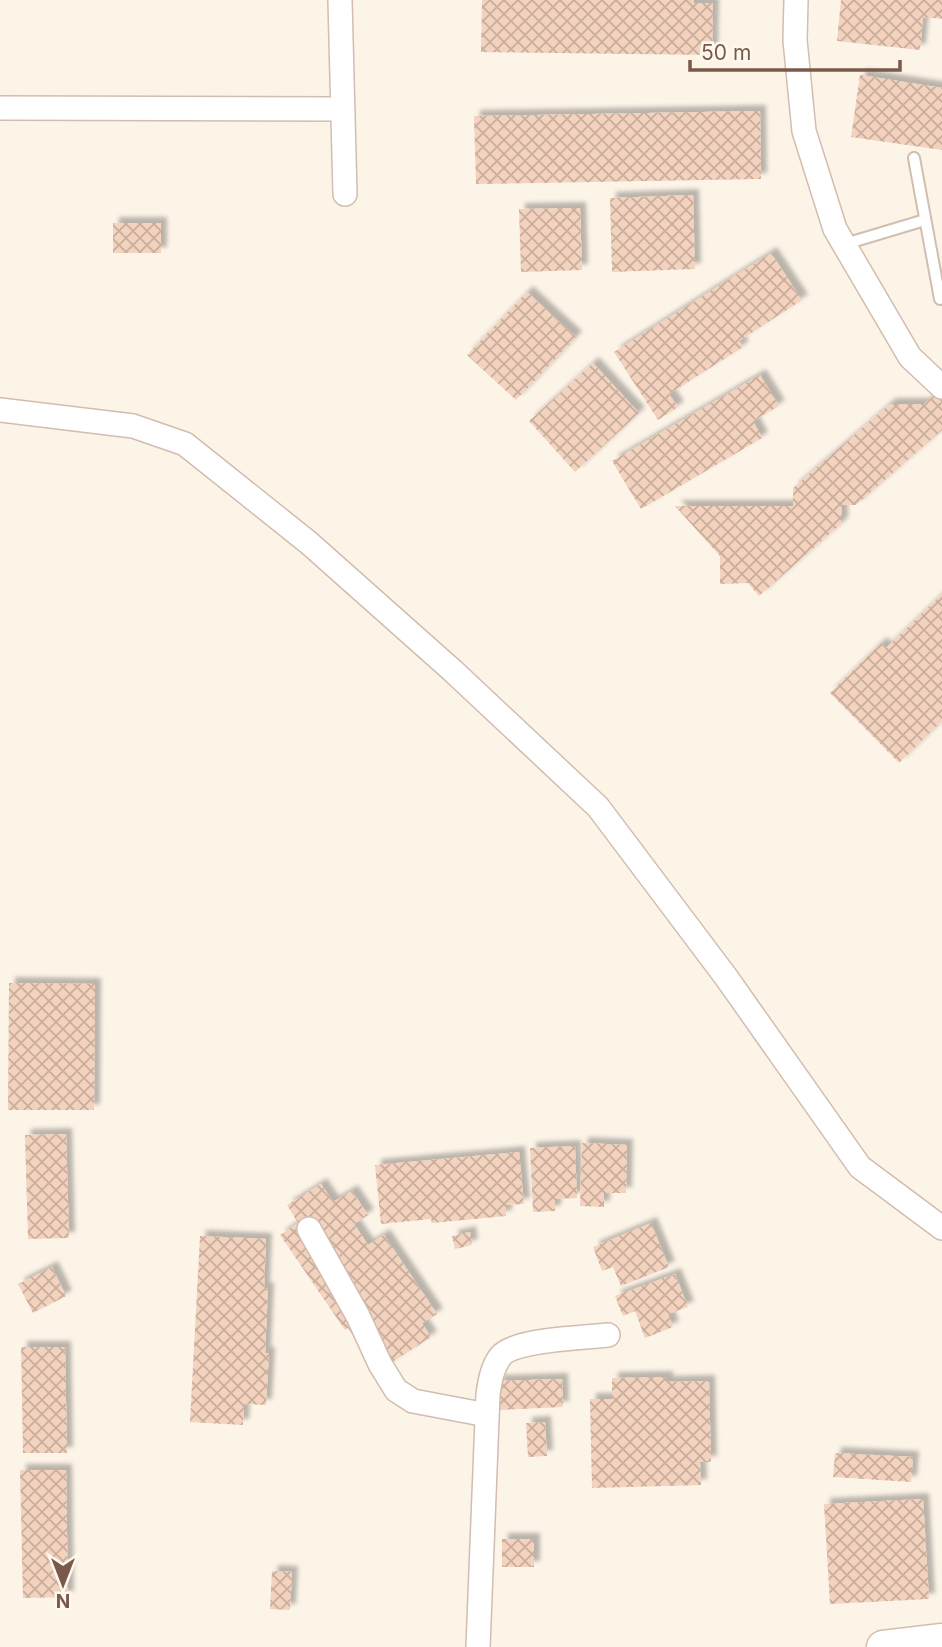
<svg xmlns="http://www.w3.org/2000/svg" width="942" height="1647" font-family="Inter,sans-serif">
<style>
.building{fill:url(#building-cross-hatch);filter:url(#shadow)}
.lines{fill:none;stroke-linecap:round;stroke-linejoin:round}
.lane-casing{stroke:#d2bdaf;stroke-width:14}
.street-casing{stroke:#d2bdaf;stroke-width:26}
.secondary-casing{stroke:#d5bdac;stroke-width:35}
.lane{stroke:#fff;stroke-width:10}
.street{stroke:#fff;stroke-width:23}
.secondary{stroke:#fff;stroke-width:32}
</style>
<defs>
<pattern id="building-cross-hatch" width="8" height="8" patternUnits="userSpaceOnUse" patternTransform="scale(1.75)"><rect width="8" height="8" fill="#f3d2be"/><path d="M0 0l8 8M0 8l8-8" fill="none" stroke="#caad9c"/></pattern>
<filter id="shadow"><feDropShadow dx="6" dy="-6" stdDeviation="2" flood-color="#0004"/></filter>
</defs>
<rect width="100%" height="100%" fill="#fdf4e8"/>
<path class="building" d="M482,0H694V3H713L712,55L481,52Z
M841,0H942V19L923,17L920,50L837,41Z
M860,75L942,88V150L851,137Z
M760,111L761,179L476,184L474,116Z
M693,195L695,269L612,272L610,198Z
M580,208L582,270L521,272L519,209Z
M113,223H161V253H113Z
M771,253L802,300L739,341L743,347L669,394L678,407L658,420L614,352Z
M527,292L576,337L516,400L467,355Z
M593,363L639,413L575,472L529,421Z
M760,375L779,406L753,421L762,438L641,509L612,461Z
M935,395L942,403V430L856,505H842V523L759,596L748,583L720,584V556L675,506H793V488L890,404H924Z
M942,594V721L899,763L830,693L881,643L886,648Z
M9,983L95,984L94,1110H8Z
M66,1134L69,1238L28,1239L25,1135Z
M582,1143L627,1145L626,1193H604V1207L580,1206Z
M575,1146L577,1198L555,1199V1211L533,1212L530,1148Z
M519,1152L524,1204L506,1205V1216L432,1223L431,1219L381,1224L375,1165Z
M321,1184L333,1202L352,1191L368,1215L354,1224L368,1245L384,1235L437,1314L422,1323L431,1337L377,1372L348,1328L345,1330L280,1235L298,1223L287,1205Z
M651,1223L669,1267L621,1286L613,1267L602,1271L593,1247Z
M470,1232L472,1245L455,1249L452,1236Z
M200,1236L266,1239L264,1288L268,1289L265,1353H269L266,1405L244,1404L243,1425L190,1422Z
M52,1267L66,1296L33,1313L18,1284Z
M675,1274L688,1307L668,1314L673,1327L645,1338L635,1311L623,1316L615,1296Z
M21,1347H65L67,1453H23Z
M667,1377V1382L709,1381L711,1462H700L701,1485L592,1488L590,1399H612V1378Z
M562,1379L563,1407L498,1410L497,1381Z
M545,1422L547,1456L528,1457L526,1423Z
M835,1453L913,1457L911,1482L833,1477Z
M20,1470H66L68,1597L23,1598Z
M923,1499L929,1599L830,1604L824,1504Z
M502,1539H534V1567H502Z
M272,1571L292,1572L290,1610L270,1609Z"/>
<g class="lines">
<g class="lane-casing">
<path id="lane" d="M914,158L940,299
M845,244L925,220"/>
</g>
<g class="street-casing">
<path id="street" d="M340,0L345,194
M796,0L795,40L804,131L835,229L910,357L942,387
M0,108L343,109
M0,410L133,426L185,444L309,543L453,671L598,807L726,977L860,1167L942,1228
M309,1229L358,1316L380,1364L396,1390L413,1401L487,1415
M478,1647L488,1394C490,1381 492,1368 500,1357C513,1339 584,1338 608,1335"/>
</g>
<g class="secondary-casing">
<path id="secondary" d="M883,1647L942,1640"/>
</g>
<use href="#lane" class="lane"/>
<use href="#street" class="street"/>
<use href="#secondary" class="secondary"/>
</g>
<g transform="translate(63 1584) rotate(180)" stroke="#fff8ef" stroke-width="5" paint-order="stroke">
<path d="M0-5L12 26L0 18L-12 26Z" fill="#78594a"/>
<text y="-10" font-size="19" font-weight="bold" text-anchor="middle" fill="#78594a">N</text>
</g>
<path d="M690 60v10h210v-10" fill="none" stroke="#78594a" stroke-width="3.5"/>
<text x="701" y="60" font-size="21" fill="#78594a" stroke="#fff8ef" stroke-width="5" paint-order="stroke">50 m</text>
</svg>
